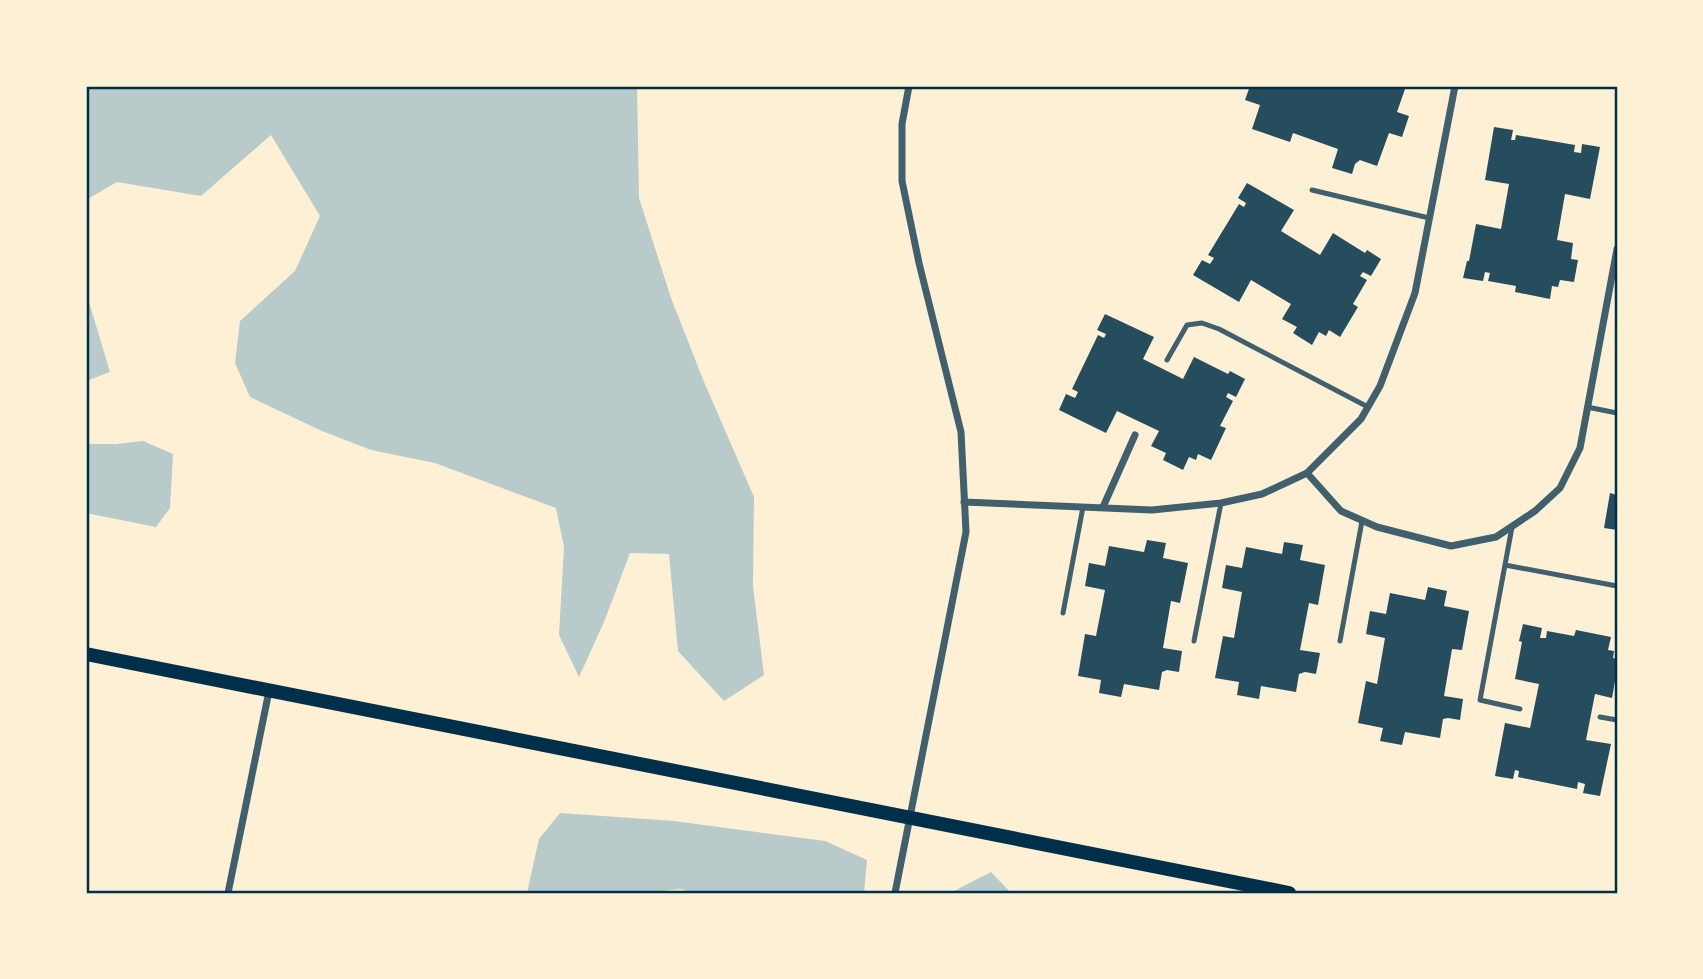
<svg xmlns="http://www.w3.org/2000/svg" width="1703" height="979" font-family="'Alegreya Sans',sans-serif">
<style>
.green{fill:#b9caca}
.building{fill:#264d5e}
.lines{fill:none;stroke-linecap:round;stroke-linejoin:round}
.service{stroke:#3f606c;stroke-width:5}
.minor{stroke:#3f606c;stroke-width:7}
.secondary{stroke:#003049;stroke-width:14}
.neatline{fill:none;stroke:#003049;stroke-width:2.5}
</style>
<rect width="100%" height="100%" fill="#fdf0d5"/>
<path class="green" d="M86,86H637L639,198L671,298L704,382L754,497L753,586L764,675L724,701L678,651L669,554L630,553L604,622L579,677L559,635L564,547L556,508L435,463L371,450L322,431L250,397L235,363L240,321L295,271L320,216L271,135L201,196L117,182L86,200Z
M86,292L110,372L86,381Z
M143,441L173,454L170,508L156,527L86,513V444H116Z
M560,813L674,821L825,841L867,860L864,893H698L680,889L645,893H527L539,839Z
M991,872L1011,893H950Z"/>
<path class="building" d="M1250,86H1396L1405,89L1397,112L1409,116L1402,137L1389,133L1377,166L1360,160L1355,164L1352,174L1332,168L1338,149L1293,133L1290,142L1252,129L1260,105L1245,100Z
M1494,127L1513,130L1511,140H1515L1516,135L1575,145L1574,152L1581,153L1582,144L1600,147L1590,199L1565,194L1557,240L1573,243L1571,259L1578,260L1574,282L1560,280L1558,287L1552,286L1550,299L1515,292L1516,286L1488,281L1490,273L1485,272L1483,281L1463,278L1467,261H1469L1476,224L1501,229L1509,184L1485,180Z
M1247,183L1294,210L1281,231L1320,255L1333,233L1365,253L1367,250L1381,259L1371,276L1363,272L1360,276L1367,280L1353,304L1358,307L1340,337L1329,330L1326,336L1319,332L1312,345L1293,333L1297,327L1282,319L1291,304L1251,280L1239,302L1193,275L1202,260L1210,264L1214,258L1208,255L1239,204L1244,207L1246,203L1238,198Z
M1105,314L1154,337L1143,359L1183,379L1194,357L1228,374L1230,371L1245,379L1236,397L1228,393L1226,397L1233,401L1220,426L1226,428L1211,460L1198,454L1196,460L1189,457L1183,470L1163,460L1166,453L1151,446L1159,431L1117,411L1106,433L1059,410L1066,394L1075,398L1078,392L1072,389L1098,335L1104,338L1106,334L1097,330Z
M1610,493L1617,495V530L1604,528Z
M1147,540L1166,543L1163,558L1188,563L1180,603L1171,601L1163,648L1182,651L1179,672L1167,670L1162,672L1159,690L1124,684L1121,697L1099,693L1101,680L1078,676L1085,634L1096,636L1105,590L1085,586L1089,563L1105,566L1109,546L1144,552Z
M1284,542L1303,545L1300,560L1325,565L1318,605L1309,603L1300,650L1320,653L1316,674L1305,672L1299,674L1296,692L1261,686L1259,699L1237,695L1239,682L1215,678L1223,636L1234,638L1242,592L1222,588L1226,565L1242,568L1246,547L1282,554Z
M1428,587L1447,591L1444,606L1469,611L1462,650L1452,649L1444,696L1463,699L1460,720L1448,718L1443,719L1440,738L1405,732L1402,745L1380,741L1383,728L1358,723L1366,681L1377,684L1385,638L1366,634L1370,611L1386,614L1390,593L1425,600Z
M1523,624L1542,628L1540,638H1546L1547,631L1574,636L1576,630L1611,637L1608,650L1614,651L1613,658L1617,659V682L1615,681L1612,698L1595,694L1586,740L1611,744L1600,796L1583,793L1585,784L1578,782L1577,789L1518,777L1519,771L1515,770L1513,779L1495,776L1505,723L1530,728L1539,684L1515,679L1522,642L1519,641Z"/>
<g class="lines">
<path class="service" d="M1312,190L1429,218
M1167,360L1187,325L1202,323L1219,329L1368,407
M1587,407L1617,413
M1512,527L1480,700L1520,709
M1505,565L1617,586
M1063,613L1083,507
M1194,641L1221,503
M1340,641L1362,521
M1600,717L1617,720"/>
<path class="minor" d="M1307,473L1341,511L1377,527L1451,546L1496,537L1535,511L1560,488L1580,448L1617,249
M964,502L1152,510L1221,503L1262,494L1307,473L1361,419L1380,386L1415,293L1455,86
M1103,507L1135,435
M228,893L269,691
M895,893L966,532L961,432L919,263L902,181V124L909,86"/>
<path class="secondary" d="M86,654L1289,893"/>
</g>
<rect width="1703" height="979" fill="none" stroke="#fdf0d5" stroke-width="175"/>
<rect x="88" y="88" width="1528" height="804" class="neatline"/>
</svg>
